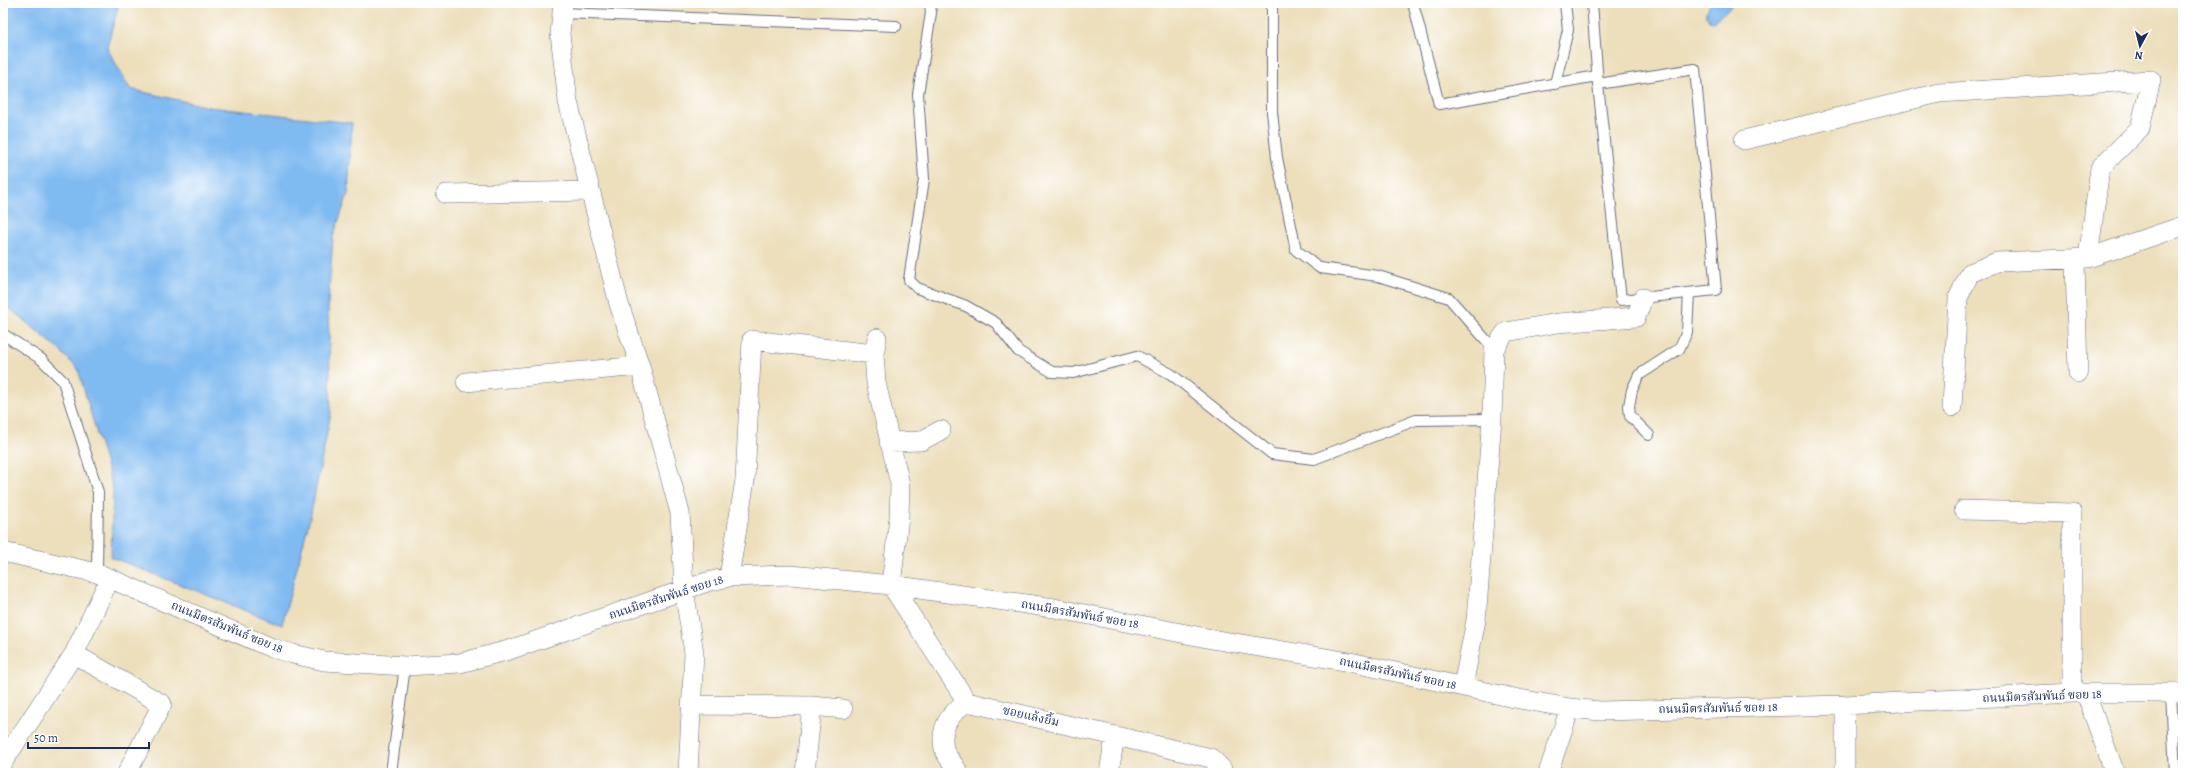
<svg xmlns="http://www.w3.org/2000/svg" width="2186" height="776" font-family="Alegreya,'Noto Serif Thai',serif">
<style>
.water{fill:#7fbaf1;stroke:#4d74a8}
.lines{fill:none;stroke-linecap:round;stroke-linejoin:round}
.service-casing{stroke:#646d7f;stroke-width:12}
.minor-casing{stroke:#646d7f;stroke-width:20}
.service{stroke:#fff;stroke-width:10}
.minor{stroke:#fff;stroke-width:19}
.labels{text-anchor:middle;stroke-width:4;stroke-linejoin:round;paint-order:stroke}
.street-label{font-size:12px;fill:#1b2f5e;stroke:#fff}
</style>
<rect width="100%" height="100%" fill="#fff"/>
<filter id="ink" filterUnits="userSpaceOnUse"><feTurbulence type="fractalNoise" baseFrequency=".025" numOctaves="2"/><feDisplacementMap in="SourceGraphic" scale="8" xChannelSelector="R" yChannelSelector="G"/><feConvolveMatrix kernelMatrix="1 2 1 2 8 2 1 2 1" color-interpolation-filters="sRGB"/></filter>
<filter id="wash" filterUnits="userSpaceOnUse"><feTurbulence type="fractalNoise" baseFrequency=".012" numOctaves="4" result="noise"/><feDisplacementMap in="SourceGraphic" scale="16" xChannelSelector="R" yChannelSelector="G"/><feGaussianBlur stdDeviation="0.9" result="paint"/><feColorMatrix in="noise" values="0 0 0 0 0 0 0 0 0 0 0 0 0 0 0 0 0 1.4 0 .05"/><feComposite in="paint" operator="in"/></filter>
<g filter="url(#wash)">
<rect width="100%" height="100%" fill="#eddfbc"/>
<path class="water" d="M3,3H119L107,48L130,89L209,107L352,123L348,194L333,237L328,304L331,413L310,518L282,625L111,557L113,489L78,369L54,345L3,303Z
M1711,3H1734L1714,22L1709,21C1705,14 1707,9 1711,3Z"/>
</g>
<g filter="url(#ink)">
<g class="lines">
<g class="service-casing">
<path id="service" d="M930,3L931,13L918,94L924,179L909,280L917,288L966,306L996,323L1018,351L1052,372L1073,373L1137,356L1171,374L1272,454L1314,459L1416,420L1492,419
M1272,3V112L1277,158L1296,250L1320,268L1378,276L1449,298L1494,349
M1413,3L1439,104L1597,76
M1592,3L1598,84L1621,300L1716,290L1695,69L1598,84
M562,13L896,26
M1555,84L1568,30L1565,3
M3,334L41,359L63,381L98,492L97,573
M1649,435L1630,416L1629,406L1632,390L1639,375L1679,349L1687,332L1689,293
M2171,693L2175,773
M391,773L405,666"/>
</g>
<g class="minor-casing">
<path id="minor" d="M563,3L560,34L568,102L619,304L640,366L680,513L684,589L694,653L688,773
M1744,140L1939,93L2151,80L2140,128L2100,168L2088,258
M446,194L590,191
M2075,260L2078,373
M877,338L874,354L876,383L900,484L899,517L891,585L967,702L1211,758L1222,769V773
M466,382L640,366
M1952,407L1958,298L1970,273L1997,262L2088,258L2183,226
M889,442L921,441L941,430
M1964,510L2072,513V693
M3,552L97,573L272,648L293,654L324,661L405,666L460,663L509,650L707,582L729,577L791,575L891,585L1054,608L1217,640L1350,662L1514,698L1570,708L1600,711L1845,705L2072,693H2183
M729,577L745,480L752,340L874,354
M74,654L162,704L127,773
M1463,686L1476,620L1492,419L1494,349L1506,332L1558,323L1636,317L1643,298
M2086,694L2115,773
M693,705L812,706L843,709
M1845,705V773
M3,762L74,654L110,578
M805,773L812,706
M958,773C956,765 948,759 945,752C938,729 949,714 967,702
M1109,773L1115,736
M1548,773L1570,708"/>
</g>
<use href="#service" class="service"/>
<use href="#minor" class="minor"/>
</g>
</g>
<g class="labels">
<g class="street-label">
<text transform="translate(666 597) rotate(-18)" y="4">ถนนมิตรสัมพันธ์ ซอย 18</text>
<text transform="translate(1080 614) rotate(10)" y="4">ถนนมิตรสัมพันธ์ ซอย 18</text>
<text transform="translate(227 627) rotate(22)" y="4">ถนนมิตรสัมพันธ์ ซอย 18</text>
<text transform="translate(1398 673) rotate(12)" y="4">ถนนมิตรสัมพันธ์ ซอย 18</text>
<text transform="translate(2042 696) rotate(-2)" y="4">ถนนมิตรสัมพันธ์ ซอย 18</text>
<text transform="translate(1718 708) rotate(-1)" y="4">ถนนมิตรสัมพันธ์ ซอย 18</text>
<text transform="translate(1031 716) rotate(13)" y="4">ซอยแล้งยิ้ม</text>
</g>
</g>
<rect width="2186" height="776" fill="none" stroke="#fff" stroke-width="16"/>
<g transform="translate(2140 46) rotate(187)" stroke="#ffffff" stroke-width="3" paint-order="stroke">
<path d="M0-3L7 15L0 10L-7 15Z" fill="#1b2f5e"/>
<text y="-6" font-size="11" font-weight="bold" text-anchor="middle" fill="#1b2f5e">N</text>
</g>
<path d="M28 742v6h121v-6" fill="none" stroke="#1b2f5e" stroke-width="2"/>
<text x="34" y="742" font-size="12" fill="#1b2f5e" stroke="#ffffff" stroke-width="3" paint-order="stroke">50 m</text>
</svg>
